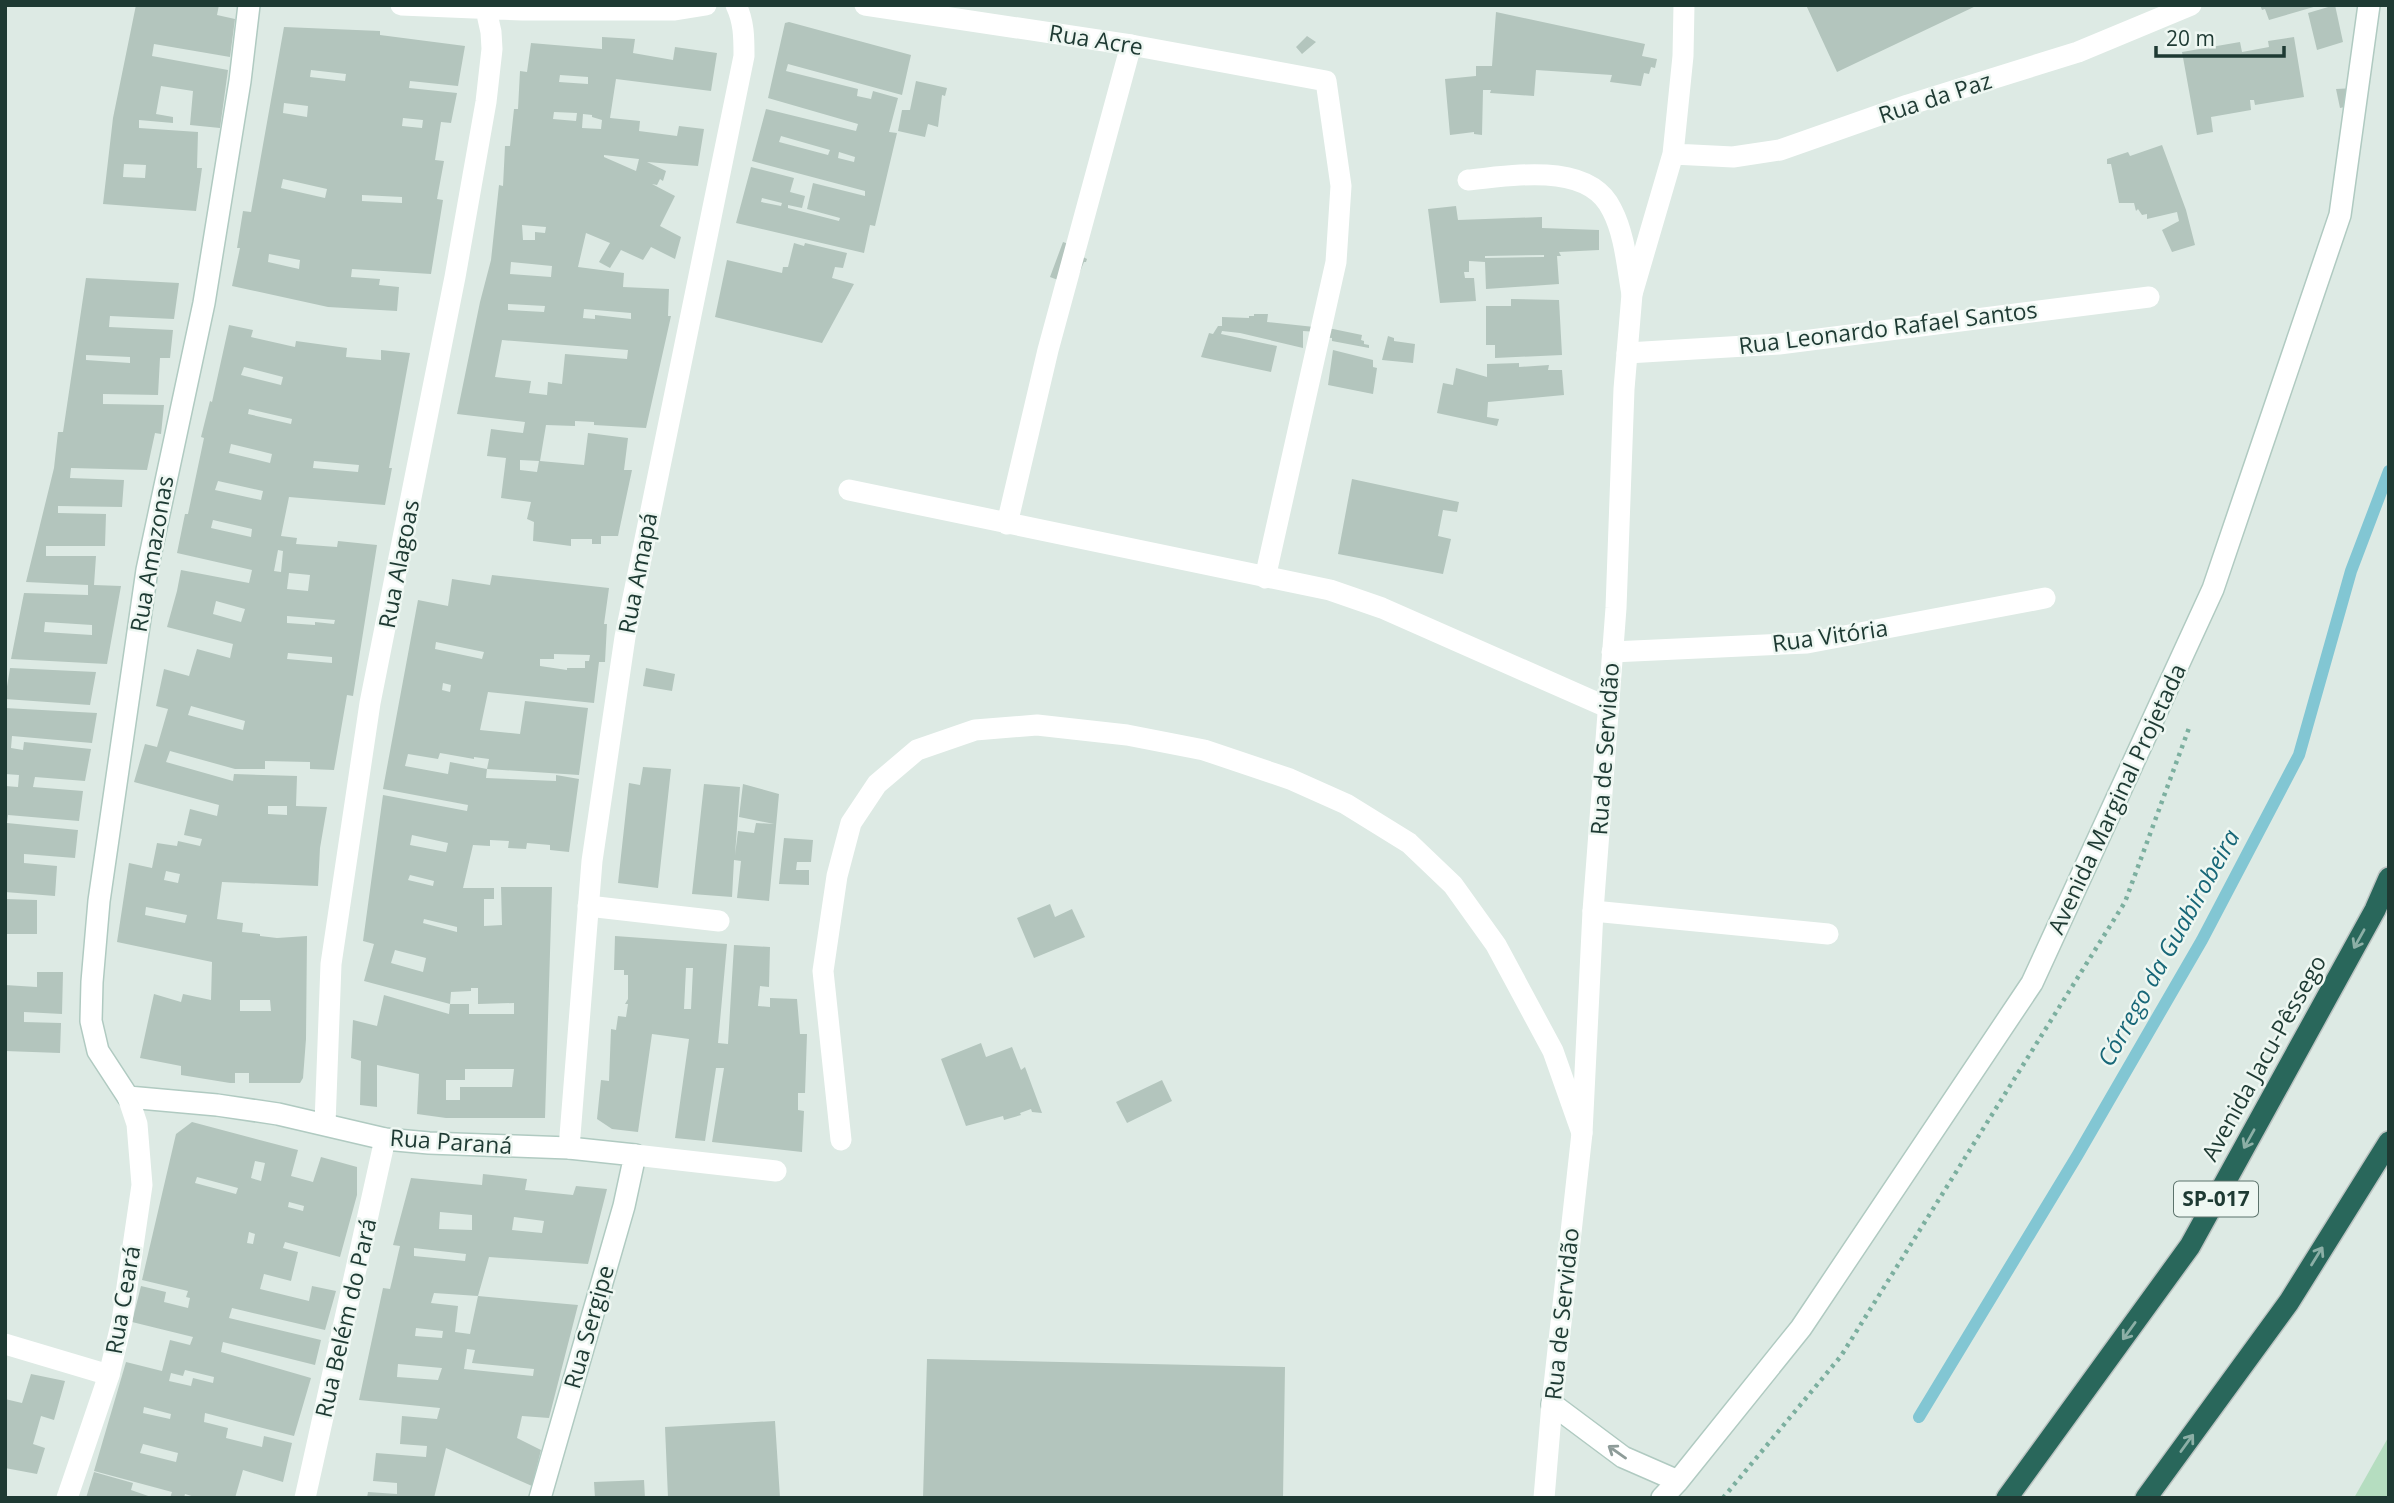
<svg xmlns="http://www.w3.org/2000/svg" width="2394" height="1503" font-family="'Open Sans',sans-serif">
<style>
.green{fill:#b5ddc0}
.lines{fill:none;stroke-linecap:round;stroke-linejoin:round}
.stream{stroke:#82c6d3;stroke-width:12}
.building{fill:#b3c5bd;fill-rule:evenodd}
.secondary-casing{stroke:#b0cac1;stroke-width:24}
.highway-casing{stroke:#bcc4c2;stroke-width:24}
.path{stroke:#7caf9f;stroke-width:4.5;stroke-dasharray:3.5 5;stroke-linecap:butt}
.lane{stroke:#fff;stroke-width:21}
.street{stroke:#fff;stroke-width:21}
.secondary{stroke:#fff;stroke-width:21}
.highway{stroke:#29675b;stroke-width:21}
.oneway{stroke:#8cafa6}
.oneway2{stroke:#8e9c99}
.labels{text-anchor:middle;stroke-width:5;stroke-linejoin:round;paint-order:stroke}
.shield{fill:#eef7f2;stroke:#5c736c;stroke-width:2}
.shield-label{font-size:21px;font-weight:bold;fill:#1e3a33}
.street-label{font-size:23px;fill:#1e3a33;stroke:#eef7f2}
.water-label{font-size:24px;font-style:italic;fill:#176778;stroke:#eef7f2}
</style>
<rect width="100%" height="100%" fill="#ddeae4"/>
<path class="green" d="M2389,1436V1498H2354Z"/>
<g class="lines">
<path class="stream" d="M1919,1417L2077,1156L2202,940L2299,755L2351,571L2389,471"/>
</g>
<path class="building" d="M136,5H219L217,15L235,19L230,57L154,44L152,56L228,70L220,128L190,125L193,91L161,86L156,114L173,117V123L139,120V128L198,132L197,168H202L196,211L103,204L113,118ZM124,164L146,165L145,178L123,177Z
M1806,5H1978L1837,72Z
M2260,5H2317V6L2269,20L2265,9L2262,10Z
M2335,5L2343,42L2317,50L2308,13Z
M1496,12L1645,44L1642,56L1657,59L1655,68L1651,67L1649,74L1644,73L1641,86L1610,82L1612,75L1536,70L1534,96L1490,93L1491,90H1483L1482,135L1474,134V132L1450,135L1445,79L1476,76V66H1492Z
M789,22L911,55L902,95L788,64L786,71L858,89L857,96L871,99L873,91L898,98L889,132L897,133L875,226L870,225L864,253L736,223L751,167L794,178L790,192L805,196L802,208L788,205V208L839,221L840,218L807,209L813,183L865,196V191L752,161L766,109L856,131L858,124L768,98L785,23ZM781,136L830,150L828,155L779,142ZM839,152L855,157L854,162L838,158ZM762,198L782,203L781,206L761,202Z
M284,27L380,31V35L465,46L458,86L410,81L409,88L457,93L451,123L441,122L435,160L444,161L437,199L443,200L431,274L352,269L351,277L380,279L379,285L399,287L397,311L328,307L232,286L240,248H237L243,211L251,212ZM311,70L346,74L345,81L310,77ZM284,103L308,106L307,117L283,113ZM403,118L423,120L422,128L402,126ZM283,179L327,189L325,198L281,188ZM362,195L402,197V203L362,201ZM269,254L300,260L299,269L268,262Z
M1307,36L1316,42L1302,54L1296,47Z
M602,37L635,39L633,53L673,60L675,47L717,53L711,91L616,79L610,118L640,121L639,131L677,136L679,126L704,129L698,166L647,162L666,171L663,181L660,179L657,185L652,184L675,196L660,226L681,237L675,259L651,247L643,260L621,250L610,268L599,262L610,243L586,233L578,267L624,273L623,287L669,289L668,316H671L646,428L594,425V422L575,421V426L546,425L540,461L584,465L588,433L628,438L624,470H632L618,536H601V544H592V539H571V546L533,541L534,522L527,519L531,502L501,498L506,458L487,456L491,429L523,433L525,422L457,414L480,302L491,260L499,185L503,186L505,146H510L514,109H518L520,71L527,72L531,43L602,49ZM560,75L588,77V84L559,82ZM554,112L577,113L576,121L553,119ZM583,114L592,115V117L602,120L601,129L582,128ZM604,155L639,159L636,171L604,157ZM522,225L546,227L545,233L535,232V240H523ZM511,262L552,266L551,277L510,274ZM508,304L545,306L544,312L508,310ZM584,309L631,313V319L595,315V319L583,318ZM502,340L628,350L627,359L565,354L562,384L548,382L547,395L529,393L531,381L495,377ZM520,460L539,461L537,472L520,470Z
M2294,37L2304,97L2255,105L2254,100H2250L2251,110L2211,117L2213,132L2197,135L2182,52L2240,42L2242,52L2269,47L2268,41Z
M916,81L947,88L945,96L942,95L938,127L928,124L925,137L898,131L902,110H910Z
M2355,88L2354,105L2340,108L2336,89Z
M2162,145L2186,210L2195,245L2172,252L2162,230L2179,221L2177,212L2147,219V214L2142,215L2138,209L2136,211L2134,203H2119L2111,164H2107V159L2128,152L2130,156Z
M1456,206L1458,220L1542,217V228L1599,230V250L1559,252L1561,256H1557L1559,284L1486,289L1485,262L1469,261V272H1464L1465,278H1474L1476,301L1440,303L1428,209ZM1544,255V257L1485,258V256Z
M1063,242L1086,250L1083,257L1087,259L1086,262H1084L1074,286L1050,277Z
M794,243L804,246L805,243L847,253L843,268L835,267L832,278L854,284L822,343L715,317L727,260L782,273L783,267H788Z
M86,278L179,283L174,319L110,316L109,327L173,330L170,358H160L158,395L103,394V404L164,405L161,434L155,433L147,470L71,468L70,478L124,480L122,507L58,506V513L106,514L105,546H46V556H96L94,585L121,586L107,664L11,659L24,593L88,595V585L26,582L54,468L58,432H63ZM86,355L130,357V363L86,360ZM45,622L92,625V635L44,632Z
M1511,299L1559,300L1562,355L1495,358V345H1486V306H1511Z
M1254,314H1268L1267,322L1333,329L1362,335L1361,340L1364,341V344L1369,345V348L1332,341V338L1318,337V332L1303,331V348L1240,333L1222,331L1221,334L1277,346L1271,372L1201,357L1209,333L1213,334L1218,326H1222V317L1249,318V316H1254Z
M229,325L253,330L251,337L295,347L296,341L347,348L346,357L381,360V350L410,353L389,468H392L385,505L289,497L281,536L297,538L296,544L337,547L338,541L377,545L353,696L347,695L334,770L310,769V762L265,761V769H235L170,751L166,762L233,781L234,774L297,776L296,806L327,807L320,848L318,886L222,882L217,919L243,923L242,932L260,934V936L277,938L307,936L306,1039L303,1078L300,1083H249V1073H235V1083H230L181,1075V1066L140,1058L154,994L181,1002L183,994L211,1000L212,962L117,942L129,863L152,868L157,843L177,846L178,841L200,846L202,839L184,835L190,809L217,816L219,805L134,782L145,744L157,747L168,709L156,706L164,669L189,676L197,649L230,658L233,644L167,627L177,591L181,570L249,583L252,570L177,553L185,514H188L204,438L201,437L210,401L212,402ZM244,367L283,377L281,385L241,375ZM249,409L292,419L291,424L248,414ZM231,444L272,454L270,463L229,453ZM314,461L359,465L358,472L313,468ZM218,481L263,491L261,500L215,490ZM213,520L252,529L251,537L211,528ZM278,550L283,551L281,572L274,571ZM289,573L310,575L308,591L287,589ZM216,601L245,609L241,622L213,614ZM287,616L335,620L334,624L315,622V625L287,623ZM288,653L332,657V663L287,659ZM191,706L245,721L243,730L188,715ZM268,806H287V815L268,814ZM166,871L180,874L178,883L164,880ZM146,907L187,915L185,923L145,915ZM240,1000H270L271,1011H240Z
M1388,336L1394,338V341L1415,344L1413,363L1382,360Z
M1333,350L1373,360V367L1377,368L1373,394L1328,385Z
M1519,363V367L1549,365L1548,370H1562L1564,395L1488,402L1487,417L1499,419L1497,426L1437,413L1443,383L1453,385L1456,368L1487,377V364Z
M1352,479L1459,502L1457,512L1443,510L1438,536L1451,539L1443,574L1338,554Z
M492,575L609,588L604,624H607L605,662H599L594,703L488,692L480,730L520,734L525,701L588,708L579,775L487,769L489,759L474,757V759L440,753L438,759L408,754L405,766L448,774L450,762L487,769L486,778L556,781V775L579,779L569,852L550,850V845L527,843L526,849L508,848L509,841L490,840V846L473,845L463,888H494V899H484V926L502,925L501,887H552L545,1118H446L417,1114L419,1074L377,1065V1107L360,1105L361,1061L351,1058L353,1020L377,1026L384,995L449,1014L450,1004H469V1014H514V1003L478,1004V988H471V991L451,992L450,1004L364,981L374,944L363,941L383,795L467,811L468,805L383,789L418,600L448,606L452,579L490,585ZM436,642L484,652L482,659L435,649ZM554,654L590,655L589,661H585V668H567V670L540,666V659H554ZM443,683L451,685L450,692L442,690ZM412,835L448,843L446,852L410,845ZM410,875L434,881L433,886L408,880ZM424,919L457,927V932L423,923ZM395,950L426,958L423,972L391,963ZM465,1069H514L512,1087H460V1100H446V1080H465Z
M10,668L96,672L90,705L5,699Z
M646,668L675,674L672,691L643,686Z
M5,708L97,713L92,743L12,736L11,748L23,750L24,742L91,749L85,781L35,777L33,787L83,791L79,821L8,815L7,823L78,830L75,858L24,854V863L57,866L55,896L5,892V786L18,787L19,775L5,774Z
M643,767L671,769L658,888L618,883L629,783L640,785Z
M704,784L740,787L735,855L738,831L754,833L756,823L774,824L739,817L743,784L779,794L769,901L737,898L741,861L734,860L732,897L692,894Z
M784,838L813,840L811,862H797L796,870H809V885L779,884Z
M5,899L37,900V934H5Z
M1050,904L1055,917L1072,909L1085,937L1034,958L1017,918Z
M615,936L727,944L718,1043L728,1044L734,945L770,947L769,987L760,986L758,1006L770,1007V998L797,999L800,1034H807L805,1093H798V1110L804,1111L802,1152L712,1142L724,1068H716L705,1141L675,1138L689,1039L652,1034L638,1132L612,1129L597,1119L601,1080L609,1081L611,1029L616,1030L618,1016L626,1017L628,1004H625L628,999V975H624V970H614ZM686,968H693L691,1009H684Z
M37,972H63L62,1014L24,1012V1022L61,1023L60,1053L5,1051V985L37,987Z
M981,1043L986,1057L1012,1047L1021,1070L1025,1067L1042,1113L1032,1112L1031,1109L1020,1113L1021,1115L1004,1120L1003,1116L966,1126L941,1059Z
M1162,1080L1172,1101L1127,1123L1116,1102Z
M192,1122L298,1150L291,1176L313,1182L321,1157L357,1167V1195L340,1257L285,1242L283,1248L298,1252L291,1281L264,1274L260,1289L309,1301L312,1286L336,1291L325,1330L232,1308L229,1318L321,1340L315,1365L223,1342L221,1352L311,1378L294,1436L205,1413L204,1422L228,1428L226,1438L262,1447L264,1436L292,1443L283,1482L243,1470L235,1498H198L185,1494L184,1498H170L172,1492L94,1471L126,1362L162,1371L170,1340L190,1345L193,1337L132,1322L141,1286L166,1292L164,1302L188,1308L190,1298L186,1297L188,1291L142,1280L176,1134ZM255,1161L265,1163L261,1181L251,1178ZM197,1177L238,1188L236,1194L195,1183ZM289,1202L304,1206L303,1211L288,1207ZM249,1232L255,1234L253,1244L247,1243ZM185,1370L214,1377L213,1383L193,1378L191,1386L169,1381L171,1373L183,1376ZM144,1407L171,1414L170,1419L143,1413ZM143,1444L178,1453L176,1462L140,1453Z
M483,1174L527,1179L525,1190L573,1195L576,1186L607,1189L588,1264L489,1257L478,1296L434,1293L431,1303L458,1306L455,1332L470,1334L478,1296L578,1305L549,1418L522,1416L517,1438L541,1450L532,1486L446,1448L434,1498H367L368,1492L397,1494V1483L373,1481L376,1453L426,1457L427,1446L400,1444L402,1416L437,1419L440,1408L359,1400L383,1288L390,1289L392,1281L400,1246L393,1245L411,1178L482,1185ZM440,1212L472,1215V1230L439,1229ZM514,1217L544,1221L542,1233L512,1230ZM414,1248L466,1254L465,1261L414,1256ZM416,1328L443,1331L442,1338L415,1336ZM467,1349L475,1350L472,1363L534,1369L533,1376L464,1369ZM398,1364L442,1368L438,1380L397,1377Z
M927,1359L1285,1367L1283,1498H923Z
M31,1374L65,1381L54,1420L41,1416L33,1444L45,1448L37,1474L5,1468V1399L22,1403Z
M775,1421L780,1498H668L665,1427Z
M94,1472L133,1483L131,1490L154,1498H86Z
M644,1480L645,1498H595L594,1482Z"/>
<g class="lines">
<g class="secondary-casing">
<path id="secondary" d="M249,5L240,81L204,303L147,570L99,901L92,982L91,1021L98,1051L128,1097L217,1105L278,1114L385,1139L429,1143L569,1148L635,1155L624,1206L540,1498
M1552,1404L1623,1457L1678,1481
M1662,1498L1678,1481L1801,1328L2032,983L2213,589L2340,215L2369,5"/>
</g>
<g class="highway-casing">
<path id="highway" d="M2007,1498L2190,1246L2375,910L2389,878
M2146,1498L2289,1302L2389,1142"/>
</g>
<path class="path" d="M1723,1498L1841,1356L2125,902L2189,728"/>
<path class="lane" d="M1468,180C1512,176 1589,161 1612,210C1625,235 1627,267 1632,294
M1627,353L1779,344L2149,297
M849,490L1330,590L1382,608L1609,708
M1007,524L1048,350L1131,45L1326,81L1341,186L1336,262L1265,578
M1612,652L1807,643L2045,598
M588,906L719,921
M1593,911L1828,934
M841,1140L823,971L837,876L851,823L877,784L917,750L975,730L1037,725L1127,735L1204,750L1290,779L1346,804L1409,843L1453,885L1496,945L1553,1051L1582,1133
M5,1344L109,1375"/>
<path class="street" d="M401,5L522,10H675L706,5
M865,5L1131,45
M1673,154L1733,157L1780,150L1908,105L2078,52L2191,5
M325,1124L331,964L370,703L455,277L486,102L492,49L491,32L485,5
M569,1148L592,861L625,637L744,56C744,37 744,22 736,5
M635,1155L776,1171
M67,1498L109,1375L122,1321L142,1185L137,1124L128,1097
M305,1498L385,1139
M1544,1498L1552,1404L1582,1133L1593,911L1616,608L1624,389L1632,294L1673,154L1683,56L1684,5"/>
<use href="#secondary" class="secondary"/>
<use href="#highway" class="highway"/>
</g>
<defs><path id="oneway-shaft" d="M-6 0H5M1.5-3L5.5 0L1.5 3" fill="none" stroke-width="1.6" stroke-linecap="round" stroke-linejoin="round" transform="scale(1.75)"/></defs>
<g class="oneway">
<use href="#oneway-shaft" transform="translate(2359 939) rotate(119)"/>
<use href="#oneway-shaft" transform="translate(2249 1139) rotate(119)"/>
<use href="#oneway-shaft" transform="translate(2317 1256) rotate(-58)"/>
<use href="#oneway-shaft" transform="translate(2129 1331) rotate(126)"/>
<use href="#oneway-shaft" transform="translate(2187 1443) rotate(-54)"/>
</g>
<use class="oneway2" href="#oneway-shaft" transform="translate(1617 1452) rotate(-145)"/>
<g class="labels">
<rect class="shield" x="2174" y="1181.5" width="84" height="35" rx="5"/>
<g class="shield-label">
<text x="2216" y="1206">SP-017</text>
</g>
<g class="street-label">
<text transform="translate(1096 40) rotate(9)" y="8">Rua Acre</text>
<text transform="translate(1935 98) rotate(-18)" y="8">Rua da Paz</text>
<text transform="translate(1888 328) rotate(-7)" y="8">Rua Leonardo Rafael Santos</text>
<text transform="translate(152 554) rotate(-80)" y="8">Rua Amazonas</text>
<text transform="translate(399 564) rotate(-79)" y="8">Rua Alagoas</text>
<text transform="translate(638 573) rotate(-79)" y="8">Rua Amapá</text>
<text transform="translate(1830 636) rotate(-8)" y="8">Rua Vitória</text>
<text transform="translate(1605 749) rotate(-86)" y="8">Rua de Servidão</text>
<text transform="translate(2117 799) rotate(-65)" y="8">Avenida Marginal Projetada</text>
<text transform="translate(2264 1058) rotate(-61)" y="8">Avenida Jacu-Pêssego</text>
<text transform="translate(451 1142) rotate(4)" y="8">Rua Paraná</text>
<text transform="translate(123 1300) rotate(-80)" y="8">Rua Ceará</text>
<text transform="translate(1562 1314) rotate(-84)" y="8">Rua de Servidão</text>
<text transform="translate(346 1318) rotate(-77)" y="8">Rua Belém do Pará</text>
<text transform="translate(589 1327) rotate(-74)" y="8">Rua Sergipe</text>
</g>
<g class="water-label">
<text transform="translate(2169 948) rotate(-61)" y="8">Córrego da Guabirobeira</text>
</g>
</g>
<rect width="2394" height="1503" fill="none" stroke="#1e3a33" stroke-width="14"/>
<path d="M2156 46v10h128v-10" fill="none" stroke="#1e3a33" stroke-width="3.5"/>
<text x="2166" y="46" font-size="21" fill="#1e3a33" stroke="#eef7f2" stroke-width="5" paint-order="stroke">20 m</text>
</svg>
